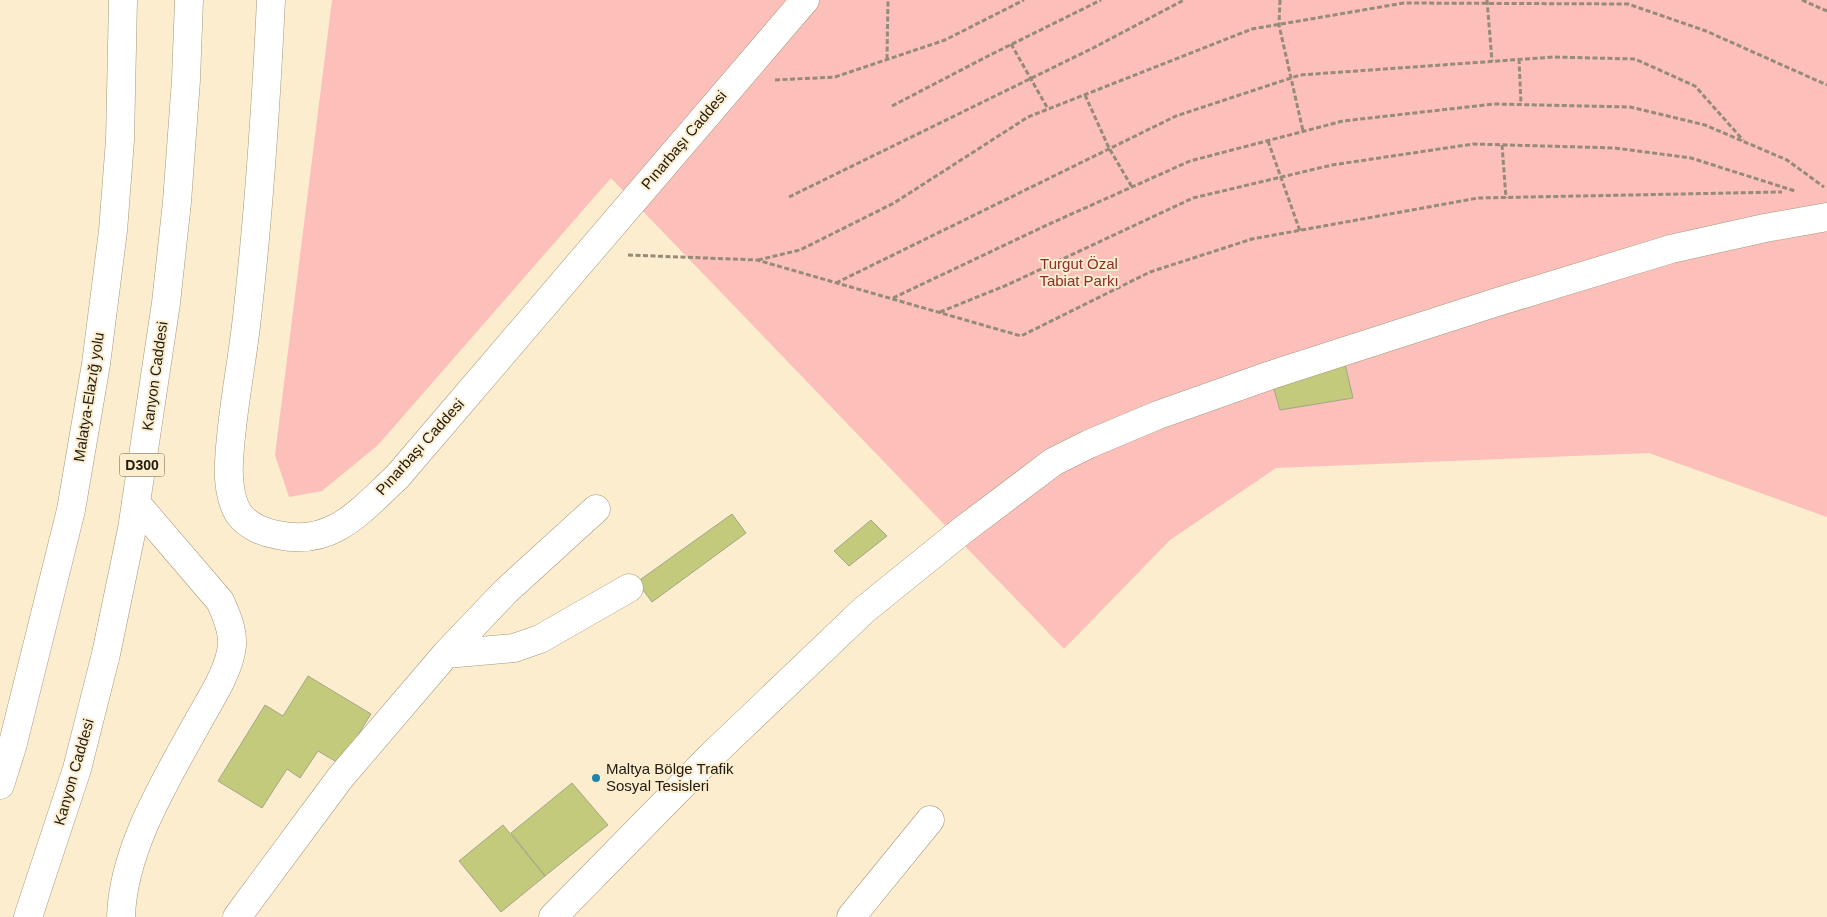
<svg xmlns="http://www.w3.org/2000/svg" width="1827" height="917" font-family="Arial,sans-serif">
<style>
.green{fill:#fcbfba}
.building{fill:#c3ca7b;stroke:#a2a688}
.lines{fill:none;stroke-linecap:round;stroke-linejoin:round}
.minor-casing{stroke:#a5977b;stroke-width:29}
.highway-casing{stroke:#a5977b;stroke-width:29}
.path{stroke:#968b76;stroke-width:3;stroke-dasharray:5 2.5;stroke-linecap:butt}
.minor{stroke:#fff;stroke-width:28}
.highway{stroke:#fff;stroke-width:28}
.poi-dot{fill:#1c85ae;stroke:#fcedcf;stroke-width:2}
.labels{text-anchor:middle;stroke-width:4;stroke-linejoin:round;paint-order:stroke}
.shield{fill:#fcedcf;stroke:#625a49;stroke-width:1}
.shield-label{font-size:14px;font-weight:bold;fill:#201b10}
.street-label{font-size:15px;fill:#201b10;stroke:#fcedcf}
.park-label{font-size:15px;fill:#8e2c2b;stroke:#fcedcf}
.poi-label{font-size:15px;fill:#201b10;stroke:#fcedcf;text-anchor:start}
</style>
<rect width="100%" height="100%" fill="#fcedcf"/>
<path class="green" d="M332,0H1827V517L1649,453L1276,468L1170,540L1064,649L611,178L378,445L322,491L289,497L275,455Z"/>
<path class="building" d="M1340,343L1353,398L1280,410L1267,366Z
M732,514L746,533L652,602L637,582Z
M871,520L887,536L849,566L834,551Z
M308,676L371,714L340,764L318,751L300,778L287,769L262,808L218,781L265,705L283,716Z
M572,783L608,825L545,876L511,833Z
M503,825L545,876L501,912L459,861Z"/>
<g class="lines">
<g class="minor-casing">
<path id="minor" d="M271,0C266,105 259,212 247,317C242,365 231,414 229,463C228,478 230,501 239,514C248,526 264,533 278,535C333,547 361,510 397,477L805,0
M446,654L514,648L540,639L629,588
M121,917C123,847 168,777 200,718C212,697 230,669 232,645C233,630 226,614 220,601L136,503
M237,917L340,778L446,654L506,591L596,509
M553,917L710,757L864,610L963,530L1053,462L1089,444L1158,415L1271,375L1494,303L1671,249L1765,228L1827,217
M851,917L930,820"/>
</g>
<g class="highway-casing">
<path id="highway" d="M0,785L12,747L71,510L96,364L113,231L120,140L123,0
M28,917L77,769L106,654L132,529L166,303L177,202L186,80L189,0"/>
</g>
<path class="path" d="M1280,0L1279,25L1303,131
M1487,0L1492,61
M1802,0L1827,11
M1011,44L1048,109
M887,59L888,0
M1519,59L1521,104
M775,80L835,77L945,40L1024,0
M1085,95L1109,148L1132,187
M892,106L990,55L1101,0
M1268,141L1300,231
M1502,145L1506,198
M789,197L1093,48L1184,0
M628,255L757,260L1021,336L1150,272L1252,239L1478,198L1782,192
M758,260L800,250L894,203L1028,117L1252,29L1404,3L1628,4L1706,31L1827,85
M836,283L1176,116L1300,75L1554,57L1635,59L1695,86L1743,140
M893,298L1047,225L1190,161L1343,121L1494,104L1630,107L1705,125L1787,160L1824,187
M940,312L1007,285L1193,198L1332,165L1473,144L1615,148L1691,158L1795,191"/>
<use href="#minor" class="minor"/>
<use href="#highway" class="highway"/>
</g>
<circle class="poi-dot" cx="596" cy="778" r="5"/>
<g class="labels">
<rect class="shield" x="119.5" y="453.5" width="45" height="23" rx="4"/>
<g class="shield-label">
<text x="142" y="470">D300</text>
</g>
<g class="street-label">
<text transform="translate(684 140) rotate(-50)" y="5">Pınarbaşı Caddesi</text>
<text transform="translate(155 376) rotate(-82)" y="5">Kanyon Caddesi</text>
<text transform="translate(89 397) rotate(-81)" y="5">Malatya-Elazığ yolu</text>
<text transform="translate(420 447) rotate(-48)" y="5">Pınarbaşı Caddesi</text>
<text transform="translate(74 772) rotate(-74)" y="5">Kanyon Caddesi</text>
</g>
<g class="park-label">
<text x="1079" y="269">Turgut Özal<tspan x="1079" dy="17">Tabiat Parkı</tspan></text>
</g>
<g class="poi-label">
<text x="606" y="774">Maltya Bölge Trafik<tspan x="606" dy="17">Sosyal Tesisleri</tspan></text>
</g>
</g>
</svg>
